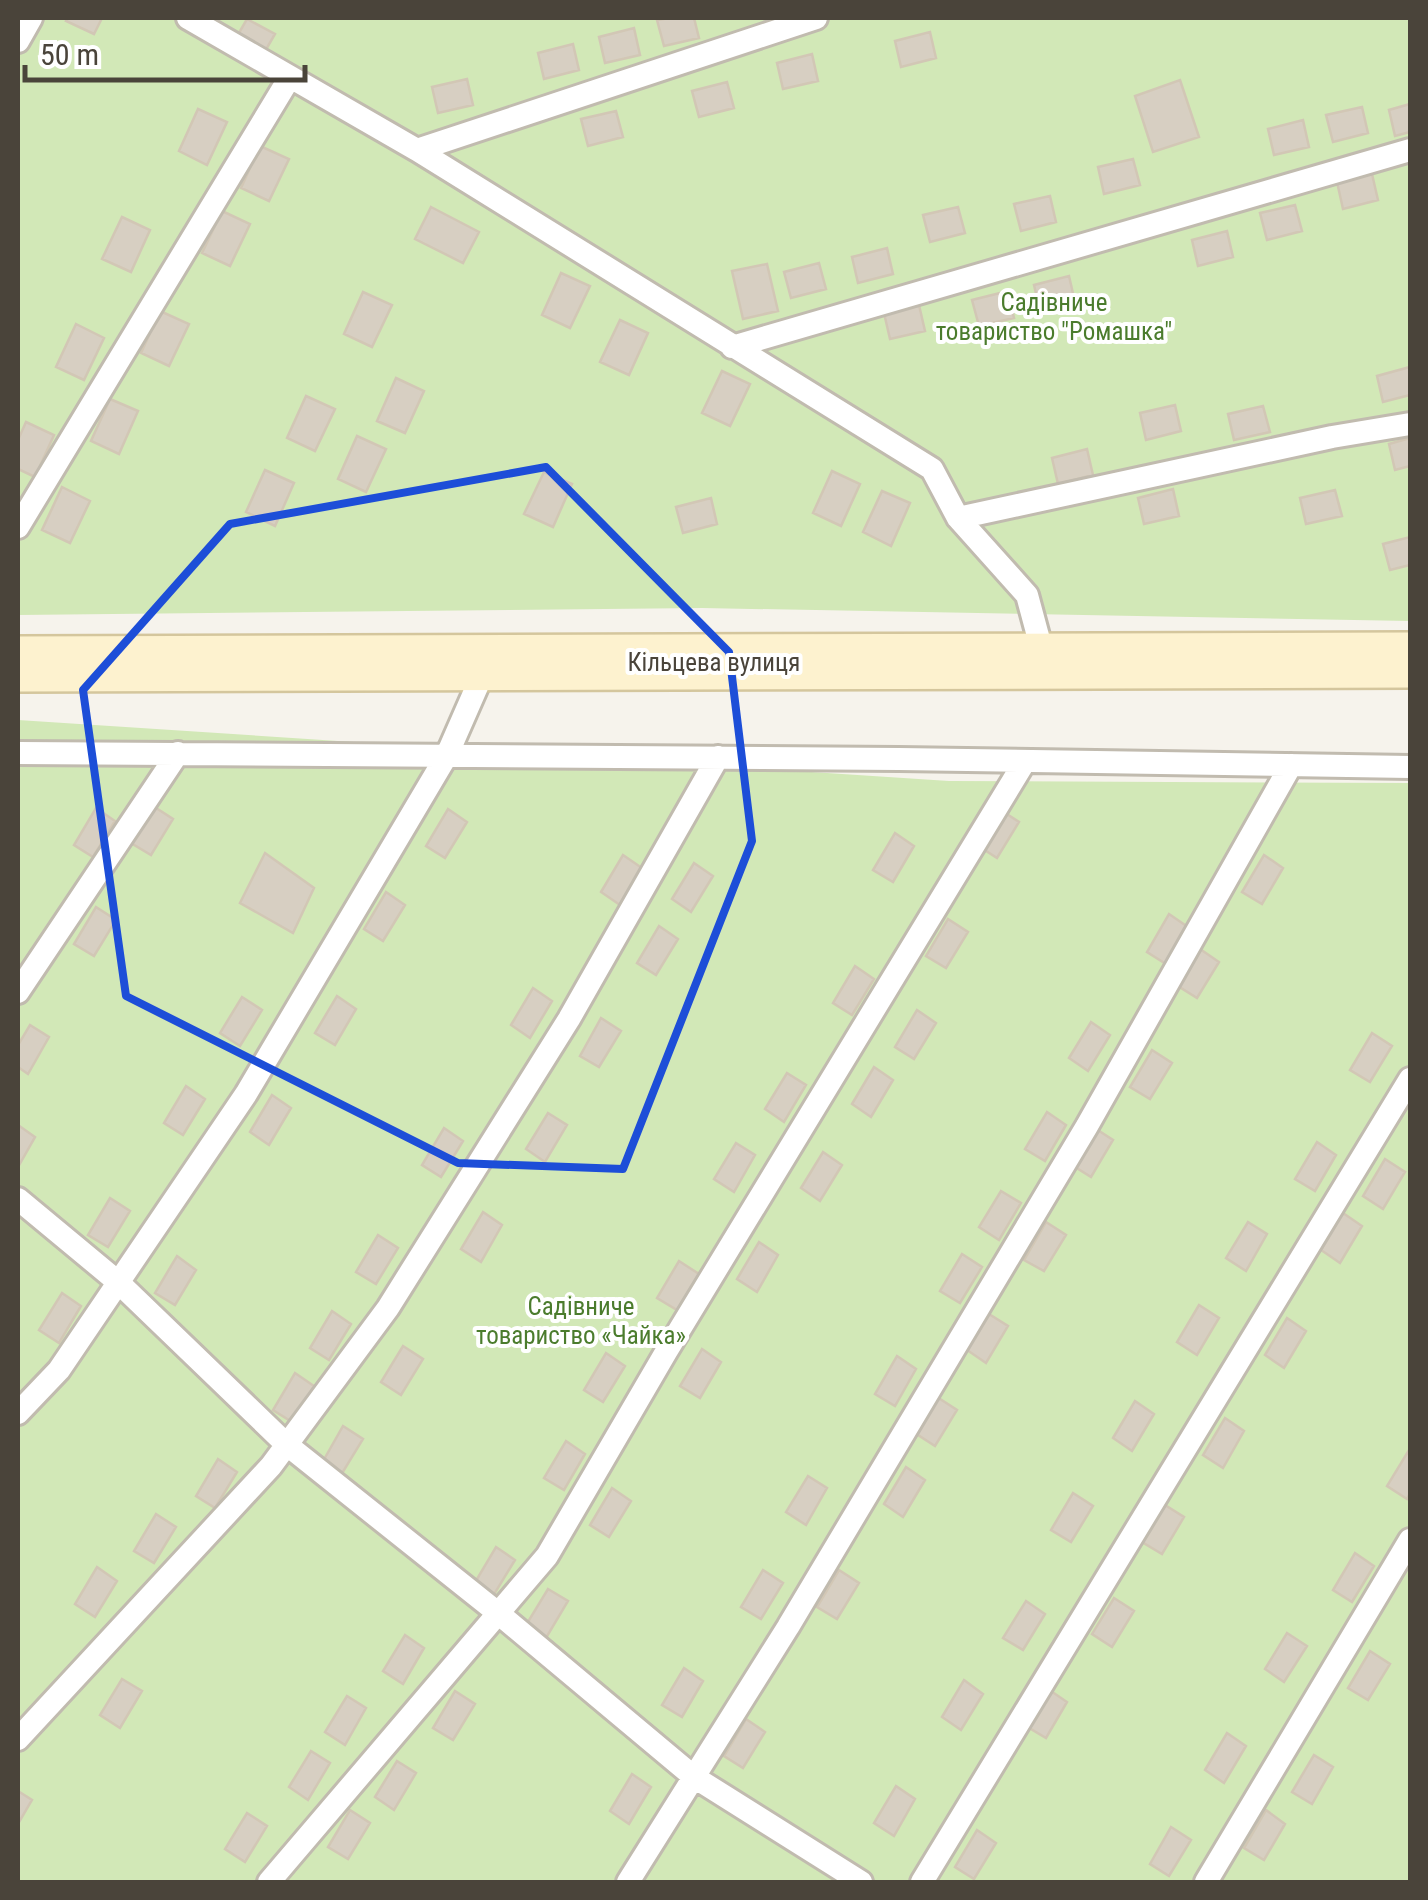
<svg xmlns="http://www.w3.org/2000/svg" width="1428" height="1900" font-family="'Roboto Condensed',sans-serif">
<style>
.green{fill:#d2e8b7}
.building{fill:#d7cfc2;stroke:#d2c7b5;stroke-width:2.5}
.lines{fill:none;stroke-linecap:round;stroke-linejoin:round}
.lane-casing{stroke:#c1bbaf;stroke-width:28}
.secondary-casing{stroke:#d4c69d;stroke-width:60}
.lane{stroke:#fff;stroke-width:22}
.secondary{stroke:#fdf2cf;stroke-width:55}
.marked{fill:none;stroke:#1d4ed8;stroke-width:8;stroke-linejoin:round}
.labels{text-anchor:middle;stroke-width:8;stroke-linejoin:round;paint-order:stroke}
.park-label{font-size:25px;fill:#4b7c2d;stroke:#fff}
.street-label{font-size:25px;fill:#4a443a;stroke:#fff}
</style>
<rect width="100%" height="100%" fill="#f6f3ec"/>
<path class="green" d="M18,18H1410V621L702,608L18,615Z
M18,720L949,781L1410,783V1882H18Z"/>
<path class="building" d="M68,18H102L94,34L66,21Z
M670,18H694L699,38L664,46L657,20Z
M247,19L275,34L264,53L236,38Z
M634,28L640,55L605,63L599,37Z
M930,32L936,58L901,67L895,41Z
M573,44L579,70L544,79L538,53Z
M812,54L818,81L783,89L777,63Z
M467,79L473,105L438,113L432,87Z
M1180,80L1199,137L1153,152L1135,96Z
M727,82L734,108L699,117L692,91Z
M1410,104V132L1395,136L1389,110Z
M1362,107L1368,133L1333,142L1326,115Z
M198,109L227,122L207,165L179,151Z
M616,111L623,137L588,146L581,119Z
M1303,120L1309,147L1274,155L1268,129Z
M260,146L289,159L269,201L241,188Z
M1133,159L1140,185L1104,194L1098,167Z
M1372,174L1378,200L1343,209L1337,182Z
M1050,196L1056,222L1021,231L1014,204Z
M1295,205L1302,231L1267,240L1260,213Z
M431,207L479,232L463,263L415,239Z
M958,207L965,233L930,242L923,215Z
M222,211L250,224L230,266L202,253Z
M122,217L150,230L131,272L102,259Z
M1227,231L1233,257L1198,266L1192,240Z
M887,248L893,274L858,283L852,257Z
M819,263L826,289L791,298L784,272Z
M767,264L778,311L743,319L732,271Z
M561,273L590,286L570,328L542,315Z
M1069,276L1075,302L1040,311L1034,285Z
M1008,291L1014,318L979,326L972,300Z
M363,292L392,305L372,347L344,334Z
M919,305L925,331L890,339L884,313Z
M160,311L189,324L169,366L141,353Z
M620,320L648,333L629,375L600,362Z
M76,324L104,338L84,380L56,367Z
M1410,367V395L1383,402L1377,376Z
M722,371L750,384L730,426L702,413Z
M396,378L424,391L405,433L377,421Z
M306,396L335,409L315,451L287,438Z
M110,399L138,411L119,454L91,441Z
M1175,405L1181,431L1146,440L1140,413Z
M1263,406L1270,432L1234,440L1228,414Z
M26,422L54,435L35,477L18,469V440Z
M357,436L386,449L366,492L338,479Z
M1410,438V466L1395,470L1389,444Z
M1087,449L1093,475L1058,484L1052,458Z
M265,470L294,483L275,526L246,512Z
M832,471L860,484L841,526L813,513Z
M544,472L572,484L553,527L524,514Z
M62,487L90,501L70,543L42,530Z
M1173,489L1179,516L1144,524L1138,498Z
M1335,490L1342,516L1306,524L1300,498Z
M882,491L910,503L891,546L863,532Z
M711,498L717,524L683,533L676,507Z
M1410,537V565L1390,570L1383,544Z
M153,806L173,819L151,855L131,843Z
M96,808L115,821L93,857L74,845Z
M448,809L467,822L445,858L426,846Z
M999,809L1019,822L997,858L977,845Z
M895,833L914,846L893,882L873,870Z
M265,853L314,888L293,933L240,903Z
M623,855L642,868L620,905L601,892Z
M1264,855L1283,868L1262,904L1242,892Z
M694,863L713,876L691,912L672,899Z
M386,892L405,905L383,941L364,929Z
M96,907L116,920L94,956L74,944Z
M1169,914L1188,927L1166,964L1147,952Z
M948,919L968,932L946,968L926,956Z
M659,926L678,939L656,975L637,963Z
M1200,949L1219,962L1197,998L1178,986Z
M855,966L874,979L852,1015L833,1003Z
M533,988L552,1001L530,1038L511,1025Z
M337,996L356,1009L335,1045L315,1033Z
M242,997L262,1010L240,1046L220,1033Z
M917,1010L936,1023L914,1059L895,1047Z
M601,1018L621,1031L599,1067L580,1056Z
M1091,1022L1110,1035L1088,1071L1069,1058Z
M30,1025L49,1037L28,1074L18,1067V1045Z
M1372,1033L1392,1046L1370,1082L1350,1070Z
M1152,1050L1172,1063L1150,1099L1130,1087Z
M874,1067L893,1080L871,1117L852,1104Z
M787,1073L806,1085L784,1122L765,1109Z
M186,1086L205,1099L183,1135L164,1123Z
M272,1095L291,1108L269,1145L250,1132Z
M1047,1112L1066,1125L1045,1161L1025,1149Z
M548,1113L567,1125L545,1162L526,1149Z
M18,1125L35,1137L18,1167Z
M1093,1127L1113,1140L1091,1177L1072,1165Z
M444,1128L463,1141L441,1177L422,1165Z
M1317,1142L1336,1155L1315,1191L1295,1179Z
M736,1143L755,1155L734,1192L714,1179Z
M823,1152L842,1165L820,1201L801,1188Z
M1385,1159L1405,1172L1383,1209L1363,1196Z
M1001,1191L1021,1203L999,1240L979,1227Z
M110,1198L130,1211L108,1247L88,1235Z
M483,1212L502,1225L481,1262L461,1249Z
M1343,1213L1362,1226L1340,1263L1321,1250Z
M1046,1222L1066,1235L1044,1271L1024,1260Z
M1248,1222L1267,1234L1246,1271L1226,1258Z
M378,1235L398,1248L376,1284L356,1272Z
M759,1242L778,1255L757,1292L737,1279Z
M962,1254L982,1267L960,1303L940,1291Z
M177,1256L196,1270L175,1305L155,1293Z
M679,1261L699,1274L677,1310L657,1298Z
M62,1293L81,1306L59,1343L39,1330Z
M1199,1305L1219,1318L1197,1355L1177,1342Z
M332,1311L351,1324L329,1360L310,1348Z
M989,1314L1008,1326L986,1363L967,1350Z
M1287,1318L1306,1331L1284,1368L1265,1355Z
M403,1346L423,1359L401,1395L381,1382Z
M702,1349L721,1362L700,1398L680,1386Z
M606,1353L625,1366L603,1402L584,1390Z
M897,1356L916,1369L895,1406L875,1394Z
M295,1373L314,1386L292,1422L273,1410Z
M937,1397L957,1410L935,1446L915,1433Z
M1135,1401L1154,1414L1132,1451L1113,1438Z
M1225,1418L1244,1431L1223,1468L1203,1455Z
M343,1426L363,1439L341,1475L322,1463Z
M566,1441L585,1454L564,1490L544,1478Z
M1409,1450L1410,1493L1407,1499L1387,1486Z
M218,1459L237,1472L215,1508L196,1496Z
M906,1467L925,1480L903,1517L884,1504Z
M808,1476L827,1488L806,1525L786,1512Z
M612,1488L631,1501L609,1537L590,1525Z
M1073,1493L1093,1506L1071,1542L1051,1530Z
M1165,1505L1184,1517L1162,1554L1142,1542Z
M156,1514L176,1527L154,1563L134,1551Z
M496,1547L515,1560L493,1596L474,1584Z
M1355,1553L1374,1566L1352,1602L1333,1590Z
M97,1567L117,1581L95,1617L75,1604Z
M763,1570L783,1583L761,1619L741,1607Z
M839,1570L859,1583L837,1619L817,1607Z
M548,1589L568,1601L546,1638L526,1625Z
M1114,1598L1134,1611L1112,1647L1092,1634Z
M1026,1601L1045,1614L1023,1650L1003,1638Z
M1287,1633L1307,1646L1284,1682L1265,1669Z
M405,1635L424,1648L403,1684L383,1671Z
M1370,1651L1390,1664L1368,1700L1348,1688Z
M684,1668L703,1681L682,1717L662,1705Z
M122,1679L142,1691L120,1728L100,1715Z
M964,1680L983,1694L961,1730L942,1717Z
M1048,1689L1067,1702L1046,1738L1026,1726Z
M455,1691L475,1704L453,1740L433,1728Z
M347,1696L366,1708L345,1745L325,1732Z
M746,1719L765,1732L743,1768L724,1756Z
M1227,1733L1246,1746L1224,1783L1205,1770Z
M311,1751L330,1763L308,1800L289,1787Z
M1314,1755L1333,1767L1312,1804L1292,1792Z
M397,1761L416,1773L394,1810L375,1797Z
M632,1774L651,1787L629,1824L610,1811Z
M896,1786L915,1799L894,1836L874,1823Z
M18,1791L32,1800L18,1824Z
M350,1810L370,1823L348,1859L328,1847Z
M1266,1810L1285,1824L1264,1860L1244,1848Z
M247,1813L267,1826L245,1862L225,1849Z
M1171,1827L1191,1840L1169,1876L1150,1864Z
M977,1830L996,1843L974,1879L955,1867Z"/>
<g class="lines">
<g class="lane-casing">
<path id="lane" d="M188,18L417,150L932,469L958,518L1027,595L1045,662
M18,41L31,18
M417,150L816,18
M732,347L1410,150
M958,518L1332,437L1410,424
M18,527L290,77
M18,753L899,759L1410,767
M18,992L178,753
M18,1199L118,1282L286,1444L498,1613L694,1777L861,1882
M18,1413L59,1370L246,1094L447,755L486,666
M18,1739L271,1466L388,1308L569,1019L718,757
M269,1882L547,1556L666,1352L1025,761
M628,1882L788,1627L1087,1126L1291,765
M922,1882L1410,1079
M1206,1882L1410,1540"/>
</g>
<g class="secondary-casing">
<path id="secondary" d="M18,664L1410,660"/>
</g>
<use href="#lane" class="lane"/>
<use href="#secondary" class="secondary"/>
</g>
<path class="marked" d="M546,467L729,652L752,841L623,1169L458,1163L126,996L83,690L230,524Z"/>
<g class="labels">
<g class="park-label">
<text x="1054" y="311">Садівниче<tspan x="1054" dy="29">товариство "Ромашка"</tspan></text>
<text x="581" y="1315">Садівниче<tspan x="581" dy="29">товариство «Чайка»</tspan></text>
</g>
<g class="street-label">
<text x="714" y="671">Кільцева вулиця</text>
</g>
</g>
<rect width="1428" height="1900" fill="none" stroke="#4a443a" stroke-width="40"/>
<path d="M25 65v15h280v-15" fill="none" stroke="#4a443a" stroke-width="5"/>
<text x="40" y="65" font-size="30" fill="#4a443a" stroke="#ffffff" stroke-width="8" paint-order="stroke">50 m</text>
</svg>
